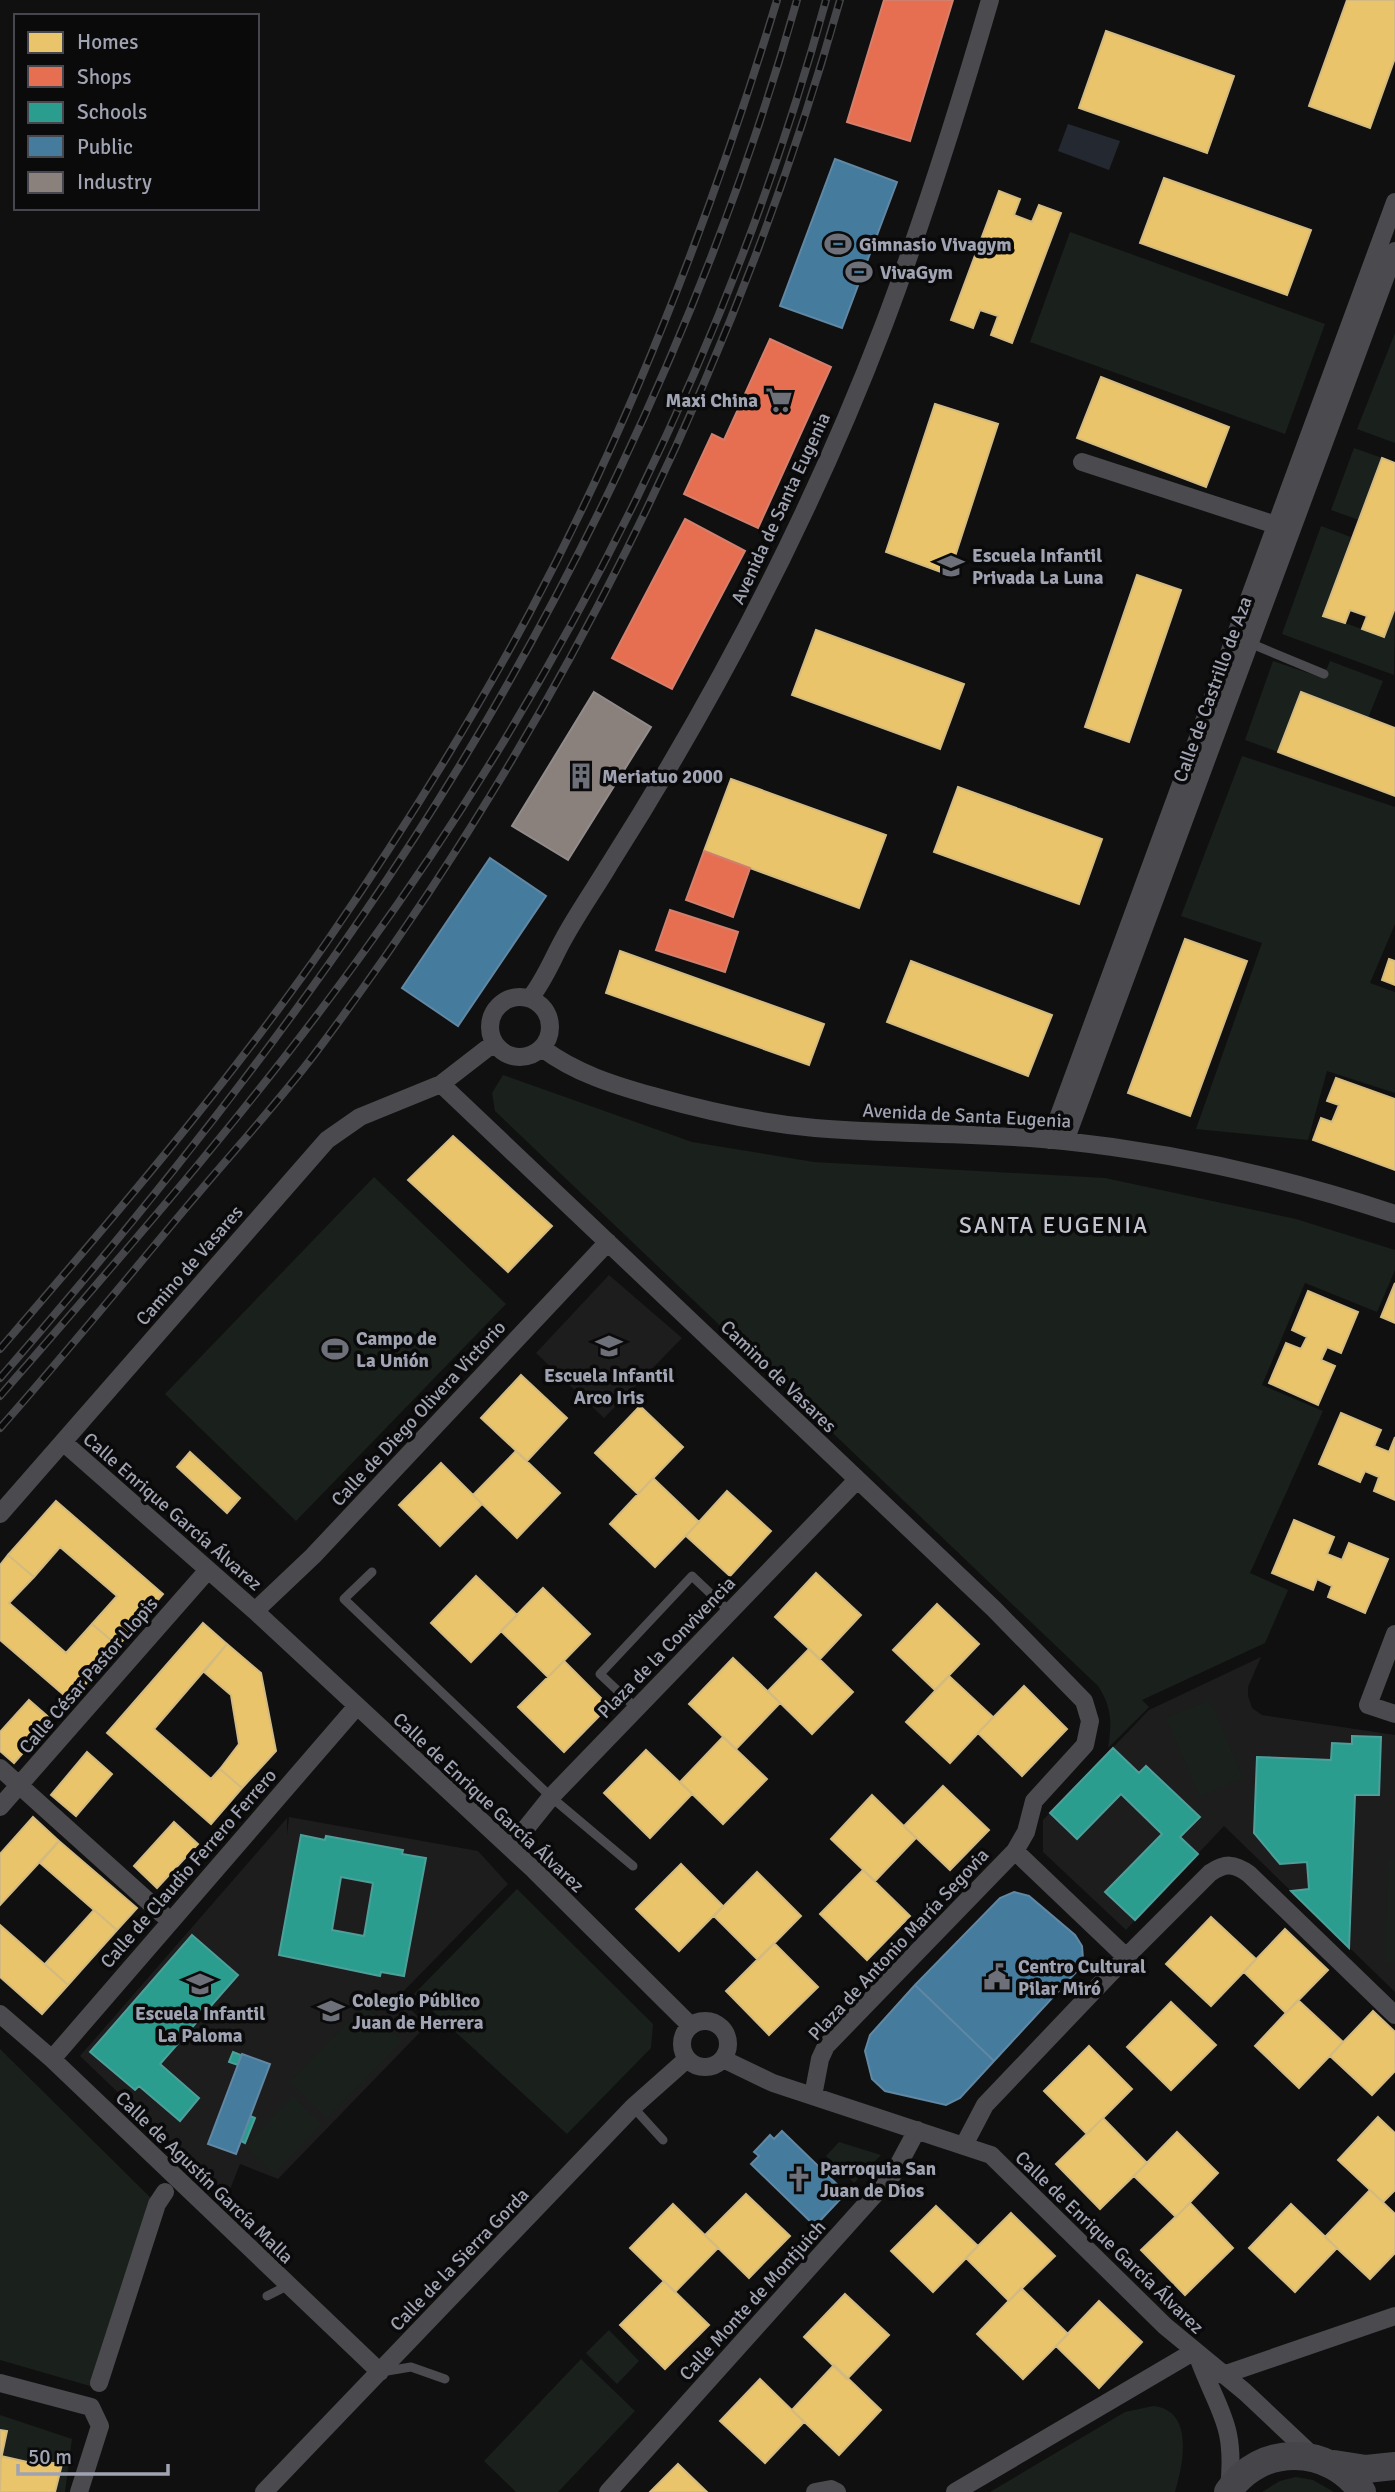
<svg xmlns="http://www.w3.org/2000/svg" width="1395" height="2492" font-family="Signika,sans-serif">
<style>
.built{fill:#1d1d1e}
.green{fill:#1a201b}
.water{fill:#242931}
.homes{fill:#e9c46a;stroke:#d3ba80;stroke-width:2}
.shops{fill:#e76f51;stroke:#d27f6e;stroke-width:2}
.schools{fill:#2a9d8f;stroke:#4d9f9a;stroke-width:2;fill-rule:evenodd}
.public{fill:#457b9d;stroke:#6087a3;stroke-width:2}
.industry{fill:#8a817c;stroke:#918b8c;stroke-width:2}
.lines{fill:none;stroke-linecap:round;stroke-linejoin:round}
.lane{stroke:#4a4a4f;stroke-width:9}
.street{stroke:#4a4a4f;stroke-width:18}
.primary{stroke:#46464a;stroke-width:28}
.rail-casing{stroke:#454649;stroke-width:8}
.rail{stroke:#0a0a0b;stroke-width:5;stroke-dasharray:16;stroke-linecap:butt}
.labels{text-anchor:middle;stroke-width:7;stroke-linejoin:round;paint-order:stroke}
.poi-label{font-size:19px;font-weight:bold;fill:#a0a3b2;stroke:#0a0a0b;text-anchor:start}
.street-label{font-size:19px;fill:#a0a3b2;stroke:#0a0a0b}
.quarter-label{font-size:23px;letter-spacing:2px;fill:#c1c3ce;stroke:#0a0a0b}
</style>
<rect width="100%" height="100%" fill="#101010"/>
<path class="built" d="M609,1275L682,1338L604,1418L536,1353Z
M1261,1657L1248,1687V1696L1252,1708L1262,1715L1395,1735V1992L1224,1826L1126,1930L1043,1852V1820L1149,1710Z
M289,1817L478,1851L508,1884L398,1997L427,2025L278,2179L240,2164L227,2197L80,2056L287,1818V1835Z"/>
<path class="green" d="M1070,232L1325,324L1285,434L1030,342Z
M1395,333V443L1357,429Z
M1354,448L1382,458L1359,520L1331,510Z
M1321,526L1351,537L1323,615L1384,637L1395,608L1394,675L1282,634Z
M1273,661L1323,678L1330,661L1383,681L1368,718L1301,692L1278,752L1245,740Z
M1242,756L1395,807V924L1370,983L1395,992V1093L1327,1071L1308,1140L1196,1129L1262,943L1181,916Z
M503,1075L692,1142L814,1162L1105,1178L1296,1219L1395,1250V1270L1377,1312L1305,1283L1262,1385L1323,1411L1250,1573L1288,1590L1265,1643L1142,1700L1149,1707L1108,1748C1112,1723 1112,1707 1098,1686L495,1111L492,1093Z
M374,1177L506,1304L296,1521L165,1394Z
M1210,1700L1243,1778L1200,1796L1166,1718Z
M1389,1860H1395V1962H1385Z
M517,1889L653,2024L651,2048L567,2134L414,1994Z
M365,2005L402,2041L327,2118L290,2082Z
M0,2049L157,2204L97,2388L0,2360Z
M293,2096L322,2124L274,2174L245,2146Z
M839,2142L881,2155L854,2183L826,2156Z
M609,2330L639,2361L617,2384L586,2353Z
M581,2359L635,2411L558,2492H516L484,2461Z
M1153,2406C1195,2410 1183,2465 1175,2492H990L1125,2412Z
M0,2415L72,2439L65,2492H0Z
M1296,2477L1313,2480L1334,2492H1262L1280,2481Z"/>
<path class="water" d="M1068,124L1120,141L1109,170L1058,151Z"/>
<path class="homes" d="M1347,0H1395V58L1370,128L1309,106Z
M1106,31L1234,76L1207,153L1079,108Z
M1164,178L1311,230L1287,295L1140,243Z
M999,191L1020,199L1014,215L1032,222L1039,205L1061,213L1012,343L991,335L998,316L980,310L973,328L951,320Z
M1101,377L1229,427L1206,487L1077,438Z
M935,404L998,424L949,575L886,552Z
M1382,458L1395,463V608L1384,637L1362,629L1367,616L1350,610L1345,623L1323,616Z
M1137,575L1181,590L1129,742L1085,727Z
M816,630L964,684L940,749L792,695Z
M1301,692L1395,728V796L1278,752Z
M731,779L886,835L859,908L704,851Z
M958,787L1102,839L1079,904L934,852Z
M1185,939L1247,961L1190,1116L1128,1093Z
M620,951L824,1024L809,1065L606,993Z
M1389,959L1395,961V985L1382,980Z
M911,961L1052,1015L1028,1076L887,1022Z
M1336,1078L1395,1099V1170L1313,1140L1321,1118L1332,1122L1339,1105L1327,1101Z
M453,1136L552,1226L508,1272L408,1180Z
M1395,1283V1323L1381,1317Z
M1308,1291L1358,1312L1341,1353L1327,1347L1321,1360L1335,1366L1318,1405L1269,1383L1286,1343L1301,1349L1307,1337L1292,1330Z
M521,1375L567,1418L527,1461L481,1418Z
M640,1406L683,1447L638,1494L595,1453Z
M1341,1413L1381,1430L1374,1446L1389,1452L1395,1437V1500L1374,1491L1379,1477L1365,1471L1360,1482L1319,1464Z
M516,1451L560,1493L517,1538L473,1495Z
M190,1452L240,1498L227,1513L177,1467Z
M441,1463L482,1504L440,1546L399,1505Z
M653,1478L699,1522L655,1567L610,1524Z
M727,1491L771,1531L730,1576L686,1536Z
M56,1501L163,1594L118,1646L92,1624L117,1596L60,1547L34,1577L8,1555Z
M1294,1520L1334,1537L1327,1554L1342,1560L1349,1543L1388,1559L1365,1613L1328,1597L1332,1586L1317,1579L1313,1590L1272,1573Z
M8,1555L34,1577L9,1603L66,1653L92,1624L118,1646L71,1701L0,1640V1565Z
M816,1573L861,1615L820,1659L775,1617Z
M476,1576L517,1615L471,1662L431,1623Z
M543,1588L590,1634L548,1677L501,1631Z
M937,1604L979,1644L935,1690L893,1650Z
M203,1623L227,1644L154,1729L211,1779L220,1769L242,1788L211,1824L107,1733Z
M227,1644L261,1673L276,1751L242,1788L220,1769L239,1744L231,1695L204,1672Z
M809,1649L853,1692L812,1734L768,1691Z
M733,1658L780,1703L736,1749L689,1704Z
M564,1661L609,1706L564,1752L518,1707Z
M949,1676L993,1717L950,1763L906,1722Z
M1024,1686L1067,1729L1022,1776L978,1733Z
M29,1700L52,1720L14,1763L0,1751V1732Z
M723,1737L767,1779L723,1824L680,1782Z
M646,1750L692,1794L650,1838L604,1793Z
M87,1752L112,1774L76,1816L51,1795Z
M943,1786L989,1830L950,1870L904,1826Z
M872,1795L916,1838L875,1881L831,1839Z
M33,1817L59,1841L0,1905V1854Z
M174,1822L198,1844L157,1888L134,1866Z
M59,1841L137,1908L117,1930L40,1863Z
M681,1864L723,1906L679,1951L636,1909Z
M863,1870L910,1916L867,1960L820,1914Z
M757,1872L801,1916L758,1960L714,1916Z
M94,1910L117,1930L68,1985L45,1964Z
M1211,1917L1256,1959L1211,2006L1166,1964Z
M0,1925L68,1985L42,2014L0,1977Z
M1285,1929L1328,1970L1286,2013L1244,1972Z
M774,1943L818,1987L769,2035L726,1991Z
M1298,2000L1343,2042L1299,2088L1255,2046Z
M1171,2002L1216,2045L1171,2090L1127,2047Z
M1373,2011L1395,2032V2071L1372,2095L1330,2056Z
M1089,2046L1132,2089L1087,2134L1044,2091Z
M1378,2117L1395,2133V2190L1383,2202L1338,2160Z
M1103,2118L1147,2163L1100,2209L1056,2164Z
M1177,2132L1218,2173L1176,2217L1134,2176Z
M1370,2190L1395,2214V2253L1370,2279L1325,2237Z
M746,2194L790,2236L749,2278L705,2235Z
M1190,2203L1233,2248L1185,2295L1141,2250Z
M673,2204L718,2248L675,2292L630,2248Z
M1291,2204L1337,2248L1295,2292L1249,2248Z
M936,2206L978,2246L933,2292L891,2251Z
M1011,2213L1055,2256L1009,2301L966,2258Z
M664,2281L709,2325L665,2369L620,2325Z
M1021,2288L1068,2334L1023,2379L977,2334Z
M845,2294L889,2335L847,2379L804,2337Z
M1099,2301L1142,2342L1099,2388L1056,2346Z
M834,2365L881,2410L839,2455L792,2410Z
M760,2379L804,2422L765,2463L720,2421Z
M0,2430L7,2431L0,2464Z
M1,2456L45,2466L46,2462L62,2464L55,2492H0Z
M678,2464L707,2492H650Z"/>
<path class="shops" d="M884,0H953L910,141L847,122Z
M770,339L831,367L758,528L684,494L712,434L724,440Z
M685,519L745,551L672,689L612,658Z
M704,851L750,868L733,917L686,900Z
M670,910L738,932L725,972L656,950Z"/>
<path class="schools" d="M1352,1736L1381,1737L1379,1795H1355L1349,1948L1291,1891L1309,1889L1307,1862L1280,1864L1254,1833L1257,1757L1331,1760L1332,1743L1352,1744Z
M1113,1748L1139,1773L1146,1766L1200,1817L1180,1837L1198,1854L1135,1920L1105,1892L1162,1834L1121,1794L1077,1839L1050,1813Z
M301,1835L325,1840L326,1836L403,1850L402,1854L426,1858L404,1976L381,1972L380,1976L279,1955ZM341,1877L373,1883L364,1936L332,1930Z
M192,1935L238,1975L160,2064L199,2098L180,2121L139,2086L135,2090L90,2052Z
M233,2052L241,2055L238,2065L229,2062Z
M250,2116L255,2118L245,2143L241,2141Z"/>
<path class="public" d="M835,159L897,182L842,328L780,306Z
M490,858L546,896L458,1026L402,988Z
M1014,1892L1029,1896L1075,1935L1082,1946L1083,1959L1079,1969L994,2061L915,1985L1000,1898Z
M915,1985L994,2061L960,2098L946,2105L885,2091L872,2079L865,2051L870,2035Z
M242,2054L270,2064L236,2154L208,2144Z
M782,2131L846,2193L815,2226L751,2164L759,2156L754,2152L770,2135L774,2139Z"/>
<path class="industry" d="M594,692L651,727L568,860L512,826Z"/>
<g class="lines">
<path class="lane" d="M1252,644L1324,674
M372,1572L344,1599L551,1797L633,1866
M637,1709L600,1674L692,1576L730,1612
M633,2107L663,2140
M267,2296L289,2285
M381,2372L411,2367L445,2379"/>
<path class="street" d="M1082,462L1276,525
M490 1027a30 30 0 1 1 60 0a30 30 0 1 1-60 0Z
M530,998C544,981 552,960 563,940C577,914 594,890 609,865C717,695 811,515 883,327C924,219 958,110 990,0
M542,1048C575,1073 614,1085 653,1096C706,1111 760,1123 815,1128C897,1135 981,1132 1064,1141C1177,1153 1287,1178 1395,1214
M441,1084L994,1609L1084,1701L1090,1721L1085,1745L1034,1801L1026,1832L1015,1851
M1050,1140L1395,202
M1065,1141L1395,251
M63,1442L255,1611L534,1870L691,2026
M0,1514L327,1140L360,1117L441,1084L494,1043
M255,1611L313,1556L608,1242
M1395,1634L1368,1705L1395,1714
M0,1768L169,1920
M0,1807L208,1570
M510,1848L551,1797L857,1480
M1126,1957L1210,1873C1225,1863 1234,1863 1249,1874L1395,2015
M0,2014L52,2059L380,2372
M682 2044a23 23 0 1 1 46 0a23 23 0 1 1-46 0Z
M52,2059L357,1706
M723,2059L773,2083L991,2155L1165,2326L1245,2392L1313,2456
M813,2096L820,2059L826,2046L1015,1851L1126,1957L985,2105L964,2145
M1198,2357C1219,2414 1236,2423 1229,2489
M1223,2375L1395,2316
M0,2383L91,2407L100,2426L79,2492
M99,2383L157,2204L165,2192
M264,2492L633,2107L687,2059
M608,2492L894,2173L917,2130
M815,2492L831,2489L837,2492
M955,2492L1193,2352"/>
<path class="primary" d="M1334,2464L1366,2469L1395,2466
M1228,2492C1260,2443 1330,2445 1362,2492"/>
<g class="rail-casing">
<path id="rail" d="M0,1349C113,1218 227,1085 326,943C399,837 468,727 529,614C633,419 713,211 777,0
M0,1378C129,1230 252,1077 363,915C552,640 707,321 797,0
M0,1396C126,1251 253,1106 365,950C571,666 733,339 826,0
M0,1428C65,1355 127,1278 190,1203C231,1154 275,1106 314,1055C551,740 733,379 840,0"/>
</g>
<use href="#rail" class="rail"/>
</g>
<defs>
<g id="stadium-bare" transform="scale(2.1)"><path d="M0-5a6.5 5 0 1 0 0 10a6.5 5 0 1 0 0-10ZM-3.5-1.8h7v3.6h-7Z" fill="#6e7079" stroke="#0a0a0b" stroke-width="2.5" paint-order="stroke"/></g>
<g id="supermarket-bare" transform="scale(2.1)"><path d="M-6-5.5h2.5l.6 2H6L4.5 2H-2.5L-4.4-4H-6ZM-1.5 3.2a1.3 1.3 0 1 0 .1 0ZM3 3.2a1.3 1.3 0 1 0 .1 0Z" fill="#6e7079" stroke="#0a0a0b" stroke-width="2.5" paint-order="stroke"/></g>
<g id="school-bare" transform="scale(2.1)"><path d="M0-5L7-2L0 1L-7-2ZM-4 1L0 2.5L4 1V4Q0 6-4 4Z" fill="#6e7079" stroke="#0a0a0b" stroke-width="2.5" paint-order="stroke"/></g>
<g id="building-bare" transform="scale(2.1)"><path d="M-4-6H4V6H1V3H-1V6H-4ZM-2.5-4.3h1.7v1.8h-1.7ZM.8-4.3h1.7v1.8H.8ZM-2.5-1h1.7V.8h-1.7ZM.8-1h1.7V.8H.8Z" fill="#6e7079" stroke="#0a0a0b" stroke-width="2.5" paint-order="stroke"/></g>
<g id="civic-bare" transform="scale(2.1)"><path d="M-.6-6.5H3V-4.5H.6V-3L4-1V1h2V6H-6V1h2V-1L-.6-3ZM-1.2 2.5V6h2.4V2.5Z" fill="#6e7079" stroke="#0a0a0b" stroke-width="2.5" paint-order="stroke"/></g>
<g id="church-bare" transform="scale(2.1)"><path d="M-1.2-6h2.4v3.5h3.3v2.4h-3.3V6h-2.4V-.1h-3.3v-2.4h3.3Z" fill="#6e7079" stroke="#0a0a0b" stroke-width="2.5" paint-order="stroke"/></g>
</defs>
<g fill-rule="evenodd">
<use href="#stadium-bare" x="838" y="244"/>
<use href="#stadium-bare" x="859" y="272"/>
<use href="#supermarket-bare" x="779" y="400"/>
<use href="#school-bare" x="951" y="566"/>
<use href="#building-bare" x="581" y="776"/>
<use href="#school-bare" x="609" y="1346"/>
<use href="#stadium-bare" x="335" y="1349"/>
<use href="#civic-bare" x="997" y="1977"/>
<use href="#school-bare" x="200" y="1984"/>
<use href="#school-bare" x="331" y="2011"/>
<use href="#church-bare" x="799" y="2179"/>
</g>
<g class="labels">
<g class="poi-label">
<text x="859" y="251">Gimnasio Vivagym</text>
<text x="880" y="279">VivaGym</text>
<text x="758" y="407" text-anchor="end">Maxi China</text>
<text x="972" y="562">Escuela Infantil<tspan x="972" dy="22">Privada La Luna</tspan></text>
<text x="602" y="783">Meriatuo 2000</text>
<text x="356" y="1345">Campo de<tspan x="356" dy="22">La Unión</tspan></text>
<text x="609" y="1382" text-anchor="middle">Escuela Infantil<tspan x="609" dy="22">Arco Iris</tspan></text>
<text x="1018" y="1973">Centro Cultural<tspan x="1018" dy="22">Pilar Miró</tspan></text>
<text x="352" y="2007">Colegio Público<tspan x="352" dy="22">Juan de Herrera</tspan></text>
<text x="200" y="2020" text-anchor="middle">Escuela Infantil<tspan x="200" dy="22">La Paloma</tspan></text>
<text x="820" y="2175">Parroquia San<tspan x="820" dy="22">Juan de Dios</tspan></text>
</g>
<g class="street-label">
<text transform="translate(780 508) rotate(-65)" y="7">Avenida de Santa Eugenia</text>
<text transform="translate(1212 689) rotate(-70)" y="7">Calle de Castrillo de Aza</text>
<text transform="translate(967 1115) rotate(3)" y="7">Avenida de Santa Eugenia</text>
<text transform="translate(189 1265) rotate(-49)" y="7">Camino de Vasares</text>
<text transform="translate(779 1376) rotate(44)" y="7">Camino de Vasares</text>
<text transform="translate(418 1413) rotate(-47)" y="7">Calle de Diego Olivera Victorio</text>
<text transform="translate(173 1511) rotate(41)" y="7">Calle Enrique García Álvarez</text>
<text transform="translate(666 1647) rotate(-46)" y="7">Plaza de la Convivencia</text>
<text transform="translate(88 1675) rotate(-49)" y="7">Calle César Pastor Llopis</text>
<text transform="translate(489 1802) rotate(43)" y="7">Calle de Enrique García Álvarez</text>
<text transform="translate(188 1868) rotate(-49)" y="7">Calle de Claudio Ferrero Ferrero</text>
<text transform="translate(898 1944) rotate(-47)" y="7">Plaza de Antonio María Segovia</text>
<text transform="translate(205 2177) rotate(44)" y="7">Calle de Agustín García Malla</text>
<text transform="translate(1110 2242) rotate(44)" y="7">Calle de Enrique García Álvarez</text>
<text transform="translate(459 2259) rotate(-46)" y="7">Calle de la Sierra Gorda</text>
<text transform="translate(752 2300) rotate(-48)" y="7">Calle Monte de Montjuich</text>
</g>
<g class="quarter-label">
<text x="1054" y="1233">SANTA EUGENIA</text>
</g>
</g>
<rect x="14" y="14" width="245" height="196" fill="#0a0a0b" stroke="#46474e" stroke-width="2"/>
<rect x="28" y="32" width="35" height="21" fill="#e9c46a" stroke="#46474e" stroke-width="2"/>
<text x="77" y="49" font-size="21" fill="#a0a3b2">Homes</text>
<rect x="28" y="66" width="35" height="21" fill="#e76f51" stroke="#46474e" stroke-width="2"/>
<text x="77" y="84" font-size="21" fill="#a0a3b2">Shops</text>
<rect x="28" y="102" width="35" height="21" fill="#2a9d8f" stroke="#46474e" stroke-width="2"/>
<text x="77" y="119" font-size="21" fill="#a0a3b2">Schools</text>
<rect x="28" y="136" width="35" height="21" fill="#457b9d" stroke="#46474e" stroke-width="2"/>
<text x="77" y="154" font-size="21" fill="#a0a3b2">Public</text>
<rect x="28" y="172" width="35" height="21" fill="#8a817c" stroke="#46474e" stroke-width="2"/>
<text x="77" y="189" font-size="21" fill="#a0a3b2">Industry</text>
<path d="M18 2464v10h150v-10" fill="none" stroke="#a0a3b2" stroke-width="3.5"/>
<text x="28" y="2464" font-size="21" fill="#a0a3b2" stroke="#0a0a0b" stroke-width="5" paint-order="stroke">50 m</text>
</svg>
